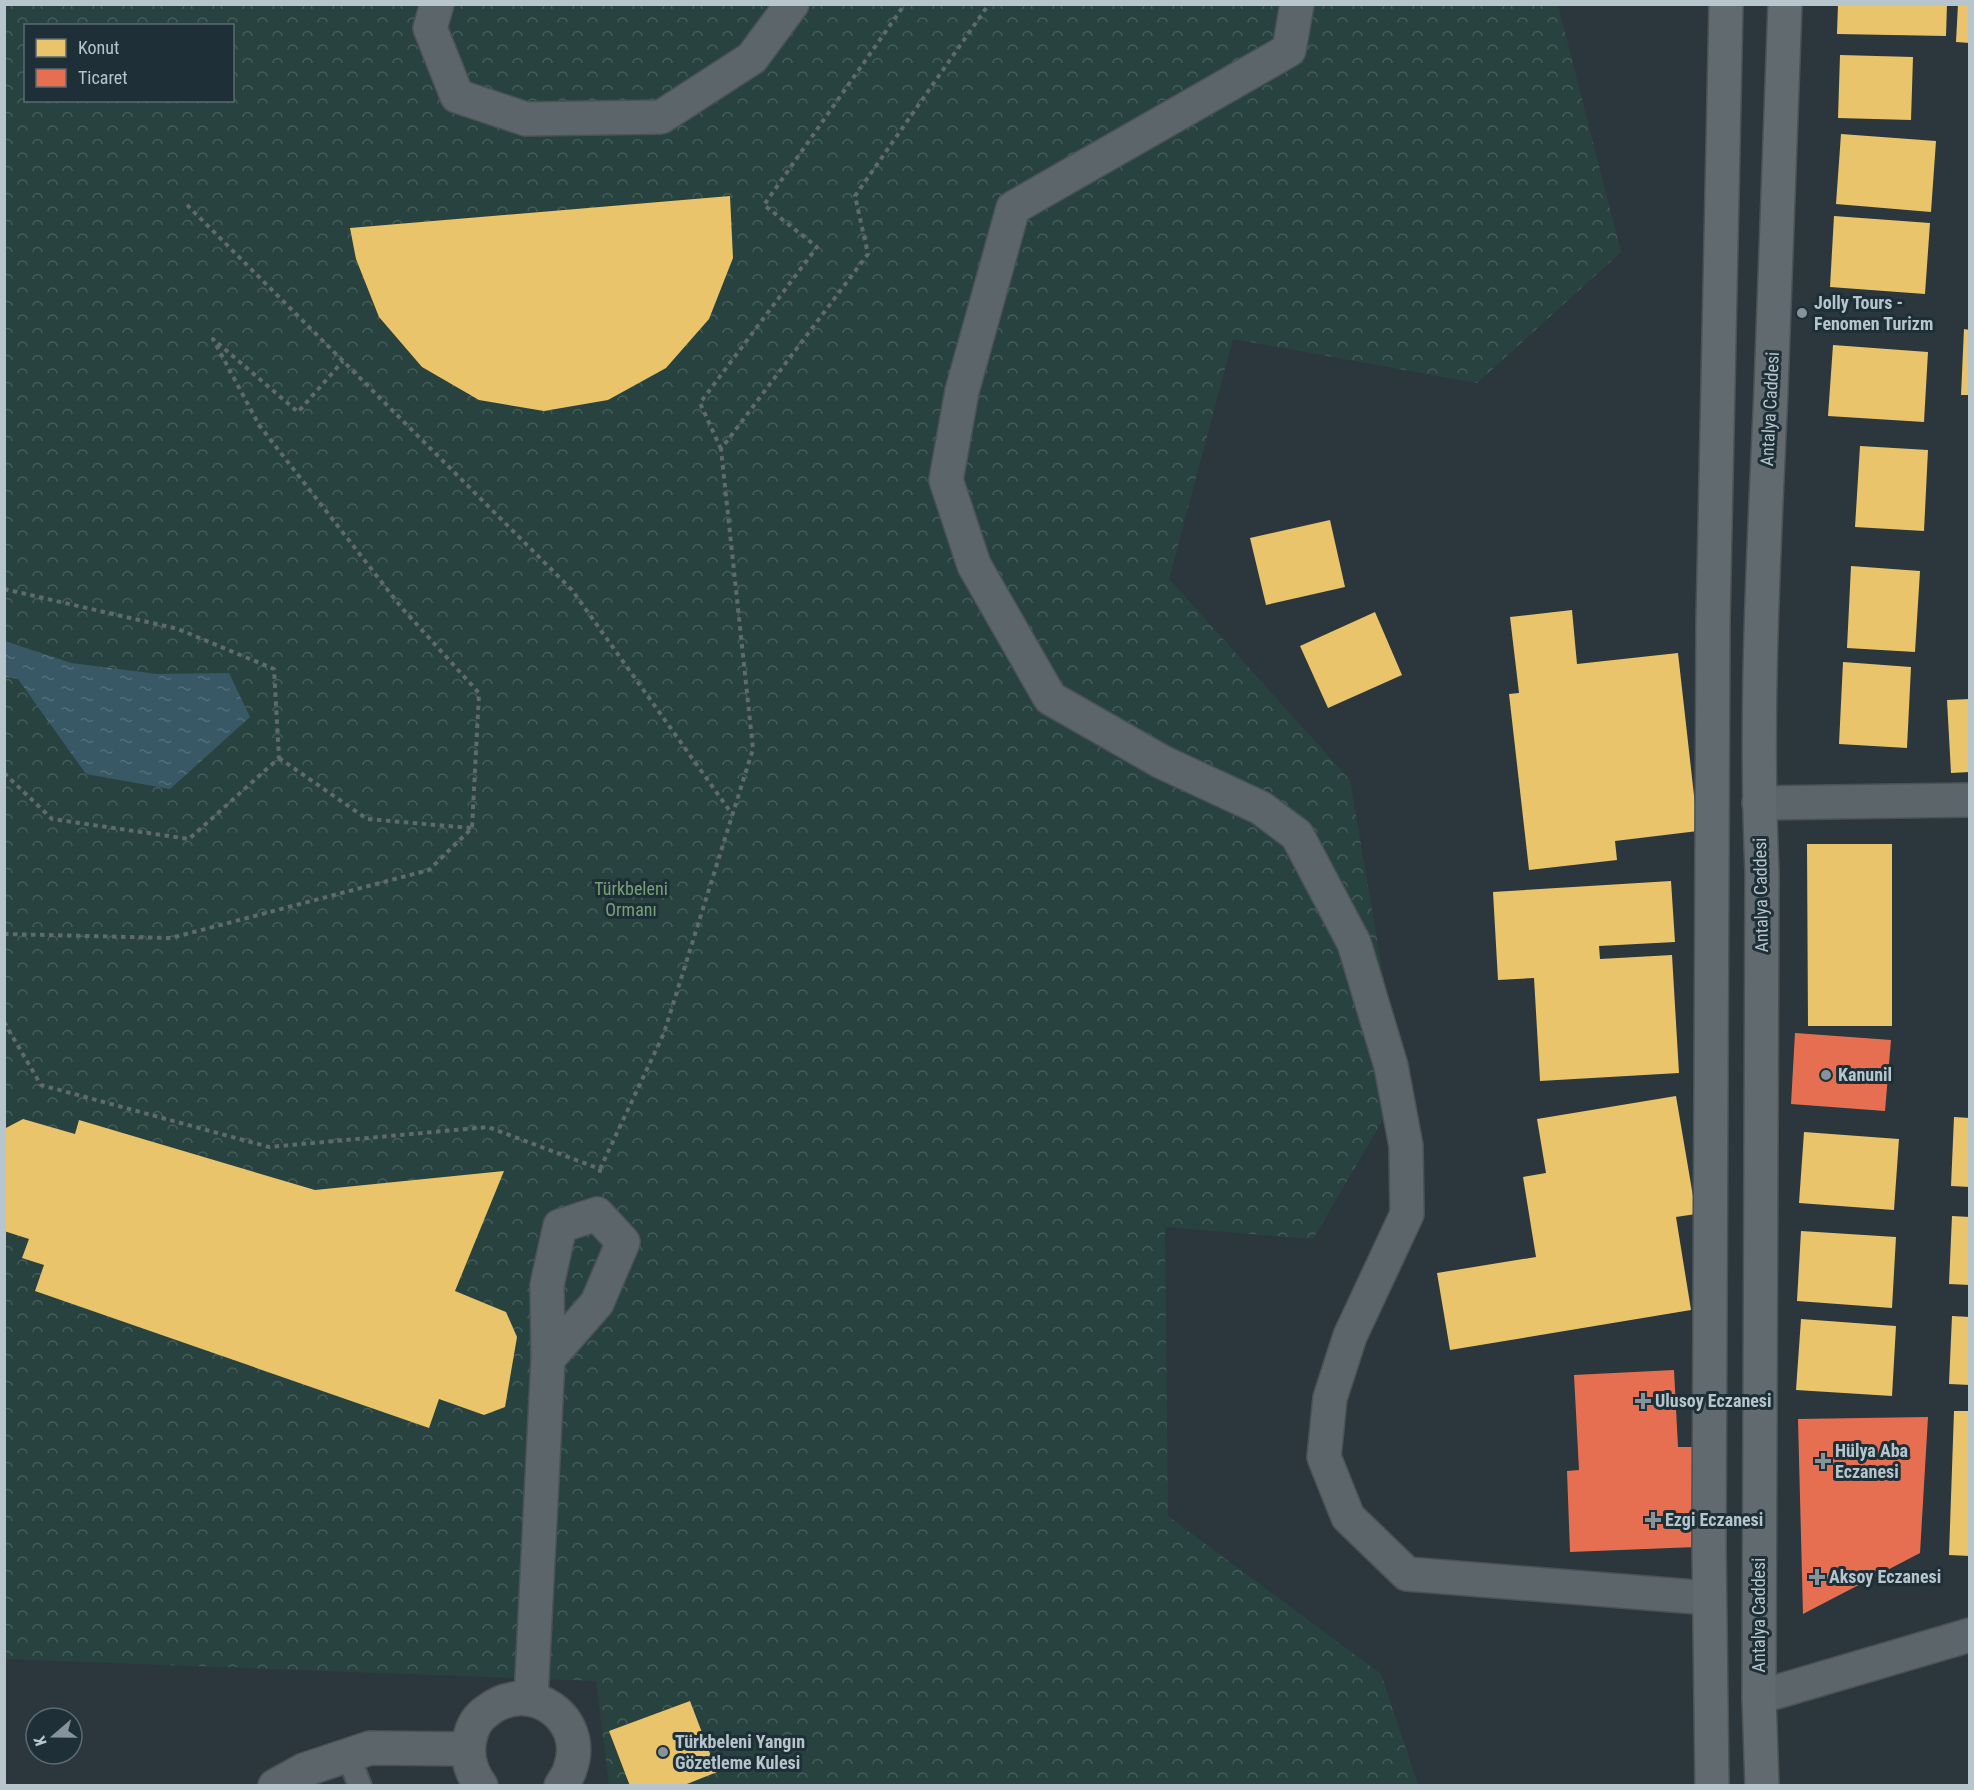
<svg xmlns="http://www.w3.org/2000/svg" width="1974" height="1790" font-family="'Roboto Condensed',sans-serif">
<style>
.forest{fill:url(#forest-crowns);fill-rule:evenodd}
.water{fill:url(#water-ripples)}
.homes{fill:#e9c46a}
.shops{fill:#e76f51}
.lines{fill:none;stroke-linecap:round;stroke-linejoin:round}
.service-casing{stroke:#4a5256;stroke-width:26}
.minor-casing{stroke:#4a5256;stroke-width:36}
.secondary-casing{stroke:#4a5256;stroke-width:36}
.path{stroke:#60696b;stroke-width:4;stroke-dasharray:4.5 4.5;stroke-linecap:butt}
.service{stroke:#5c6569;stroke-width:22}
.minor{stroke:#5c6569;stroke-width:33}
.secondary{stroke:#616a6e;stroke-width:33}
.poi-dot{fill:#86939a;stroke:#1e2f37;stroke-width:2}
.labels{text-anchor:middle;stroke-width:6;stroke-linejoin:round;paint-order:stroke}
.poi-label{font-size:18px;font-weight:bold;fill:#b7c5cc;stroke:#1e2f37;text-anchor:start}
.street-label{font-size:18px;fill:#b7c5cc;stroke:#1e2f37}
.park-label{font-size:18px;fill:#77a274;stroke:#1e2f37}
</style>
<defs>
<pattern id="forest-crowns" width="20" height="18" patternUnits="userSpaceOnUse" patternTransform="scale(1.5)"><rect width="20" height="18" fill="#28433f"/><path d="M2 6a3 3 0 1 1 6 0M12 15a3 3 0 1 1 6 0" fill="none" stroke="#455d5a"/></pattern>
<pattern id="water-ripples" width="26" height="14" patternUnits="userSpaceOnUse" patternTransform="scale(1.5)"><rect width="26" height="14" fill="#385865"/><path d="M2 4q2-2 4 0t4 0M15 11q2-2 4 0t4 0" fill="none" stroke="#536e7a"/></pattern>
</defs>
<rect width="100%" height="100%" fill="#2b373c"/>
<path class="forest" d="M5,5H1558L1621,252L1477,383L1233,339L1169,579L1350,780L1402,1087L1313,1239L1165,1227L1168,1516L1381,1674L1418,1785H609L596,1681L5,1659ZM26,26H232V100H26Z"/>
<path class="water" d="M5,641L71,663L157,674L229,673L250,717L170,789L86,774L18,679L5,677Z"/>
<path class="homes" d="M1838,4H1947L1946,36L1837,34Z
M1958,4H1970V43L1956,42Z
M1840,55L1913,57L1911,120L1838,118Z
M1841,134L1936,141L1931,212L1836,204Z
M730,196L733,258L709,319L666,368L608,400L544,411L479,400L422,367L379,317L356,259L350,228Z
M1834,216L1930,223L1925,294L1830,287Z
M1964,329L1970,330V395H1961Z
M1833,345L1928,352L1924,422L1828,416Z
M1860,446L1928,450L1924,531L1855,527Z
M1330,520L1345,587L1266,605L1250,538Z
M1851,566L1920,571L1915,652L1847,648Z
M1572,610L1577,664L1678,653L1698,831L1615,841L1617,860L1529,870L1509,694L1519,693L1510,617Z
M1375,612L1402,675L1328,708L1300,646Z
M1843,662L1911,667L1907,748L1839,744Z
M1970,699V772L1951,773L1947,700Z
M1807,844H1892V1026H1808Z
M1671,881L1675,942L1599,946L1600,959L1672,955L1679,1073L1540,1081L1534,978L1498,980L1493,892Z
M1676,1096L1696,1214L1676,1217L1691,1310L1450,1350L1437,1273L1536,1257L1523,1177L1546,1173L1537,1119Z
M1954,1117L1970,1118V1187L1951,1186Z
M23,1119L75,1134L79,1120L315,1190L504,1171L455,1291L506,1312L517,1337L505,1407L484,1415L439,1399L429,1428L35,1291L44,1265L22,1258L29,1239L4,1231V1129Z
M1804,1132L1899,1139L1894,1210L1799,1203Z
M1952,1216L1970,1217V1285L1949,1284Z
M1801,1231L1896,1237L1892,1308L1797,1301Z
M1952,1316L1970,1317V1385L1949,1384Z
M1801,1319L1896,1326L1892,1396L1796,1390Z
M1954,1411H1970V1556L1949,1555Z
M690,1701L717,1772L682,1786H630L609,1731Z"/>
<path class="shops" d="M1795,1033L1891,1040L1885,1111L1791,1104Z
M1674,1370L1678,1447H1692L1696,1547L1570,1552L1567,1471L1579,1470L1574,1375Z
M1928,1417L1920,1553L1803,1614L1798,1419Z"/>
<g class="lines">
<g class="service-casing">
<path id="service" d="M348,1755L360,1786"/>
</g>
<g class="minor-casing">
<path id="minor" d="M437,4L430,28L457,96L526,119L661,117L752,58L792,4
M1297,4L1289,50L1013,208L962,391L946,480L974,565L1050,698L1162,762L1261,808L1297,835L1354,943L1391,1066L1406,1146L1407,1214L1350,1336L1330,1398L1324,1457L1348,1517L1407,1574L1709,1598
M1759,803L1970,800
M1759,1697L1970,1635
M531,1698L548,1359L547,1285L560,1226L597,1214L623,1242L597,1303L548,1359
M275,1786L304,1770L370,1748L467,1749
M481,1786C470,1771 466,1755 470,1738C472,1727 478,1717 487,1711C529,1677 589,1718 570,1769C569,1775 564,1780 561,1786"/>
</g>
<g class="secondary-casing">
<path id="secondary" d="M1712,1786L1709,1546L1713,622L1726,4
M1762,1786L1759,1697L1762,872C1755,719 1763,566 1770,413C1776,277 1781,141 1785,4"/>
</g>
<path class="path" d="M187,205L572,590L732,814
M721,449L700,403L817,247L764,205L905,4
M4,589L178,629L274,669L279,758L189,839L52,819L4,773
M279,758L367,819L471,828
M4,934L171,938L429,870L472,828L479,693L401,607L259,425L213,339L298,412L343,361
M4,1022L41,1085L269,1147L488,1127L600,1169V1177
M600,1169L664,1033L753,749L721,449L868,254L855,196L989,4"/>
<use href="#service" class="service"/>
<use href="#minor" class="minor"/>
<use href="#secondary" class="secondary"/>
</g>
<g class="poi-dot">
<circle cx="1802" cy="313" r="6"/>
<circle cx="1826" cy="1075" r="6"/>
<path d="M1640 1392h6v6h6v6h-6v6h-6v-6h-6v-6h6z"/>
<path d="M1820 1452h6v6h6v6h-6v6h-6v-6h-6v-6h6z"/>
<path d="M1650 1511h6v6h6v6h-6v6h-6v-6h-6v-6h6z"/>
<path d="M1814 1568h6v6h6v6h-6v6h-6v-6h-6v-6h6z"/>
<circle cx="663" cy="1752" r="6"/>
</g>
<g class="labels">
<g class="poi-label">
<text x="1814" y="309">Jolly Tours -<tspan x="1814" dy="21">Fenomen Turizm</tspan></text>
<text x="1838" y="1081">Kanunil</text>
<text x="1655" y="1407">Ulusoy Eczanesi</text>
<text x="1835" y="1457">Hülya Aba<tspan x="1835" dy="21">Eczanesi</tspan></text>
<text x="1665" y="1526">Ezgi Eczanesi</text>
<text x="1829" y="1583">Aksoy Eczanesi</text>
<text x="675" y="1748">Türkbeleni Yangın<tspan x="675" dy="21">Gözetleme Kulesi</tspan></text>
</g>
<g class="street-label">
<text transform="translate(1770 409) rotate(-87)" y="6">Antalya Caddesi</text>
<text transform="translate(1761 895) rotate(-91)" y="6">Antalya Caddesi</text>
<text transform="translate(1759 1615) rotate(-90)" y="6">Antalya Caddesi</text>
</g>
<g class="park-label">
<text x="631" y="895">Türkbeleni<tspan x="631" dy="21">Ormanı</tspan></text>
</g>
</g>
<rect width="1974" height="1790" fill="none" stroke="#b7c5cc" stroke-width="12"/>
<rect x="24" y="24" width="210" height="78" fill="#1e2f37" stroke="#5b6b73" stroke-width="1.5"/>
<rect x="36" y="39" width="30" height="18" fill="#e9c46a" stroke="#5b6b73" stroke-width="1.5"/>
<text x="78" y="54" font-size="18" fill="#b7c5cc">Konut</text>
<rect x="36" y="69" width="30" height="18" fill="#e76f51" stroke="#5b6b73" stroke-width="1.5"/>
<text x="78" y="84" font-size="18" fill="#b7c5cc">Ticaret</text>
<g transform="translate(54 1736) rotate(250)"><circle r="28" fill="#1e2f37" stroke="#5b6b73" stroke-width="1.5"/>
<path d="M0-4.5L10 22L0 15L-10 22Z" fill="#86939a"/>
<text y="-9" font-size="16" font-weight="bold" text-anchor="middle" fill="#b7c5cc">K</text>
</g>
</svg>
